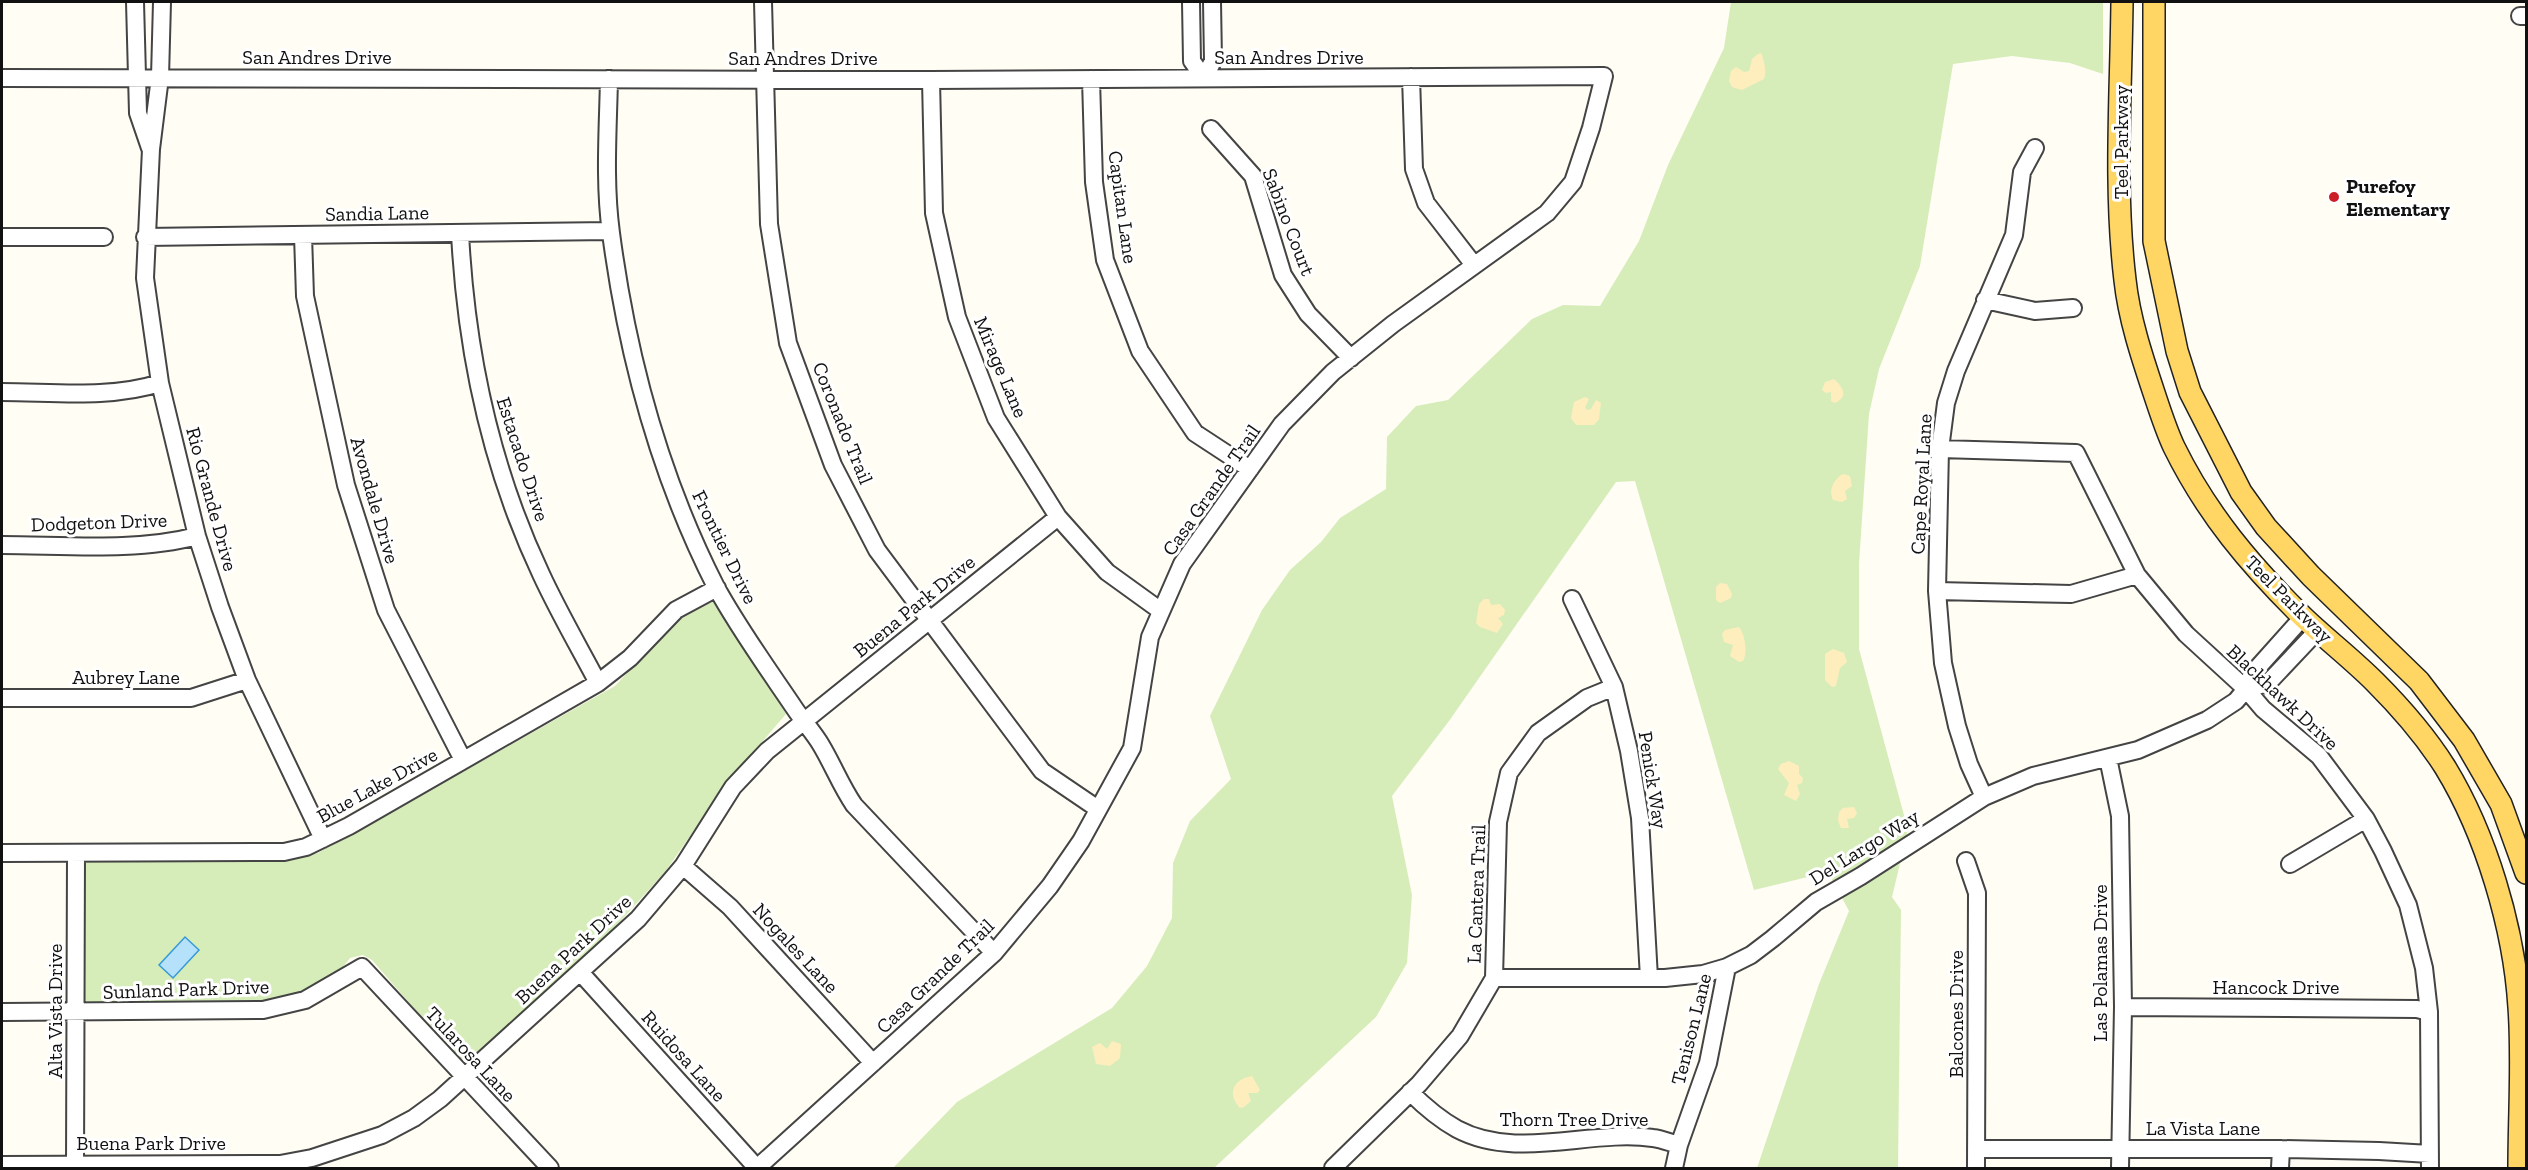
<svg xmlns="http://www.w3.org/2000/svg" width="2528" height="1170" font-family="'Zilla Slab',serif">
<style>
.green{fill:#d6edba}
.sand{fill:#feeebd}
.water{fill:#b5e2fa;stroke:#379ad7;stroke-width:1.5}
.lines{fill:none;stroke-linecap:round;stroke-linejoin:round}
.minor-casing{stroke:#444;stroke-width:20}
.major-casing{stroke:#222;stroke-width:24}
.minor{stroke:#fff;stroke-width:16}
.major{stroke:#ffd664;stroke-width:21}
.poi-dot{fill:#cc1e29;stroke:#fff;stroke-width:2}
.labels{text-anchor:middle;stroke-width:6;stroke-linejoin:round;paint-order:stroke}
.street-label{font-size:20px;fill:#111;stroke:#fff}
.poi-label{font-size:20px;font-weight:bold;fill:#111;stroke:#fff;text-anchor:start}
</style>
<rect width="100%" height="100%" fill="#fffdf4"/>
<path class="green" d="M1731,2H2103V74L2070,63L2012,56L1953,64L1920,266L1879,369L1869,414L1859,564V649L1908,830L1892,897L1901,910L1898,1168H1757L1819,984L1849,911L1828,872L1754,890L1635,481L1616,482L1449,721L1392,796L1412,895L1407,963L1376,1017L1214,1168H893L957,1102L1112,1008L1147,966L1172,918L1173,863L1190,821L1231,779L1210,716L1262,610L1290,570L1321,542L1340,518L1386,489L1387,437L1416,406L1448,400L1532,319L1563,305L1600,306L1639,241L1668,165L1724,48Z
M715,601L723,609L786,714L727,783L665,872L615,927L475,1061L466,1064L458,1059L372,960L363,955L350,958L337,974L308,991L243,1005L89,1004L83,998L82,867L89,860L282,859L318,853L615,686L675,622L692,611Z"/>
<path class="sand" d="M1758,54L1761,53C1764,60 1767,72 1764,79L1742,90L1732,87L1729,81L1731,71L1736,67L1744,72L1749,71L1752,59Z
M1834,379C1843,387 1849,397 1835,403L1831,401V392L1826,393L1822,390L1825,382Z
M1585,397L1589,399L1585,408L1587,410L1591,409L1596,400L1601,403L1599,419L1594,425H1576L1571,418L1574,402Z
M1843,474L1850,476L1852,486L1845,491L1847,499L1842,502L1833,500C1828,490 1834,479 1843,474Z
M1720,583L1727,584L1732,594L1731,598L1720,603L1716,600V587Z
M1484,599H1489L1491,605L1500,604L1505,610L1504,615L1498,618L1503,624L1497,633L1480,627L1476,623L1479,604Z
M1739,627C1745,634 1748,653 1743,661L1739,662L1730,656L1733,645L1724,642L1722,634L1725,630Z
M1833,649L1844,653L1847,662L1840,668L1836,686L1832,687L1825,680V654Z
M1789,761L1799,766V774L1803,778L1802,783L1797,785L1800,794L1796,801L1784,795L1789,783L1778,769L1781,764Z
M1854,807L1857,813L1854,818L1847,819L1849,828H1841L1838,821L1839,812L1843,808Z
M1112,1041L1121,1044L1120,1058L1110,1066L1096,1064L1092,1047L1100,1043L1107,1049Z
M1252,1076L1260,1090L1257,1093H1248L1251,1101L1244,1107L1240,1108C1226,1093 1234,1079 1252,1076Z"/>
<path class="water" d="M185,937L199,950L173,978L159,965Z"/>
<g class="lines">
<g class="minor-casing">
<path id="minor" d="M135,2L138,113L150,148
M162,2L160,77L151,149L145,278L160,383L197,536L220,607L247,680L323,839
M763,2L769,224L788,343L833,465L877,550L1042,771L1098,809
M1191,2L1192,61L1204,78L1213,61L1212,2
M2520,16H2526
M1411,77L1414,169L1426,203L1474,265
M2,78L931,80L1604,76L1591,128L1573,182L1547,213L1393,324L1333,372L1282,424L1182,564L1150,637L1132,748L1081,841L1050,886L994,953L757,1168
M609,79C608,129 604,182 611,233C627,355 660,477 716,587C739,629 768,669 795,709C803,721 814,733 821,745C833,765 841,786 854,805L994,953
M1091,79L1094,182L1105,260L1140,351L1195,433L1250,469
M931,80L934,213L957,317L996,418L1058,517L1107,572L1161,611
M1211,129L1253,176L1283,275L1308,314L1351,358
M460,233C466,351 490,466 541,574C558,611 579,647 598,683
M303,235L305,296L346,485L386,610L463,760
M2,237H104
M145,237L610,231
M1985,300L2035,311L2073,308
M2,392C53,392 110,399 160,383
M1940,449L2076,453L2137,575L2186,634L2246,689L2263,709L2319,756L2366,819L2383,851L2408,905L2424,968L2429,1012L2430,1168
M2,545C63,545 137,552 197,536
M1937,591L2071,594L2137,575
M1572,599L1614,687L1629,751L1640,818L1649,978
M2246,689L2268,683L2318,630
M2,698H191L247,680
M2108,758L2120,816L2123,1007L2120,1168
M1984,797L1969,764L1957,726L1943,663L1937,591L1940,449L1946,403L1956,371L2014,235L2022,172L2035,148
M2,853L284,852L306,847L349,826L598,683L630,658L676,610L717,588
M1966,861L1977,893L1976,1168
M2290,864L2366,819
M683,866L730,907L873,1063
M580,972L757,1168
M1494,978H1665L1703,974L1727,967L1751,955L1772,939L1816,902L1861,876L1984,797L2033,776L2138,750L2207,720L2236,701L2246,689L2252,674L2303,617
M2123,1007L2417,1009L2429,1012
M2,1012L263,1010L305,1000L362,967L550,1168
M1410,1092C1424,1106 1439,1119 1457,1129C1517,1161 1589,1129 1653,1138C1662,1139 1671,1143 1679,1145
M1976,1149H2281L2379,1151L2430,1154
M2,1165L280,1164L312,1158L382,1135L414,1118L440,1099L638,919L683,866L733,787L767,751L1058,517
M75,1168L76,854
M1333,1168L1419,1084L1460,1036L1494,978L1498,822L1509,773L1538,733L1587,698L1614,687
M1674,1168L1679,1145L1708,1063L1727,967
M2280,1168L2281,1149"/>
</g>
<g class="major-casing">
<path id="major" d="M2122,2C2121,94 2114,188 2125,280C2129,318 2142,357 2154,393C2160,411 2166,430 2174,447C2207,514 2250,565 2303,617C2326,639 2352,659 2375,682C2400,707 2426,737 2445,767C2486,834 2514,928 2519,1007C2523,1060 2519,1115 2519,1168
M2154,2V241L2177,351L2190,392L2241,492L2266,527L2311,576L2419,681L2464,740L2501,804L2526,873"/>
</g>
<use href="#minor" class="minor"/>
<use href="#major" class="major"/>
</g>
<circle class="poi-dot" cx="2334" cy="197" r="6"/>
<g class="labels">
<g class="street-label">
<text x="317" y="64">San Andres Drive</text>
<text x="1289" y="64">San Andres Drive</text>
<text x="803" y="65">San Andres Drive</text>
<text transform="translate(2121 142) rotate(-90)" y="7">Teel Parkway</text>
<text transform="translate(1123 207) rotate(82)" y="7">Capitan Lane</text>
<text transform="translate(377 213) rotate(-1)" y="7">Sandia Lane</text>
<text transform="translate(1289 222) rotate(69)" y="7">Sabino Court</text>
<text transform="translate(1001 367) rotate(67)" y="7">Mirage Lane</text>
<text transform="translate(843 423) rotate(68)" y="7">Coronado Trail</text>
<text transform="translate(523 459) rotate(72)" y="7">Estacado Drive</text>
<text transform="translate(1921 484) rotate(-87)" y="7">Cape Royal Lane</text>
<text transform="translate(1211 490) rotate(-55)" y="7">Casa Grande Trail</text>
<text transform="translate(212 499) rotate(75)" y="7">Rio Grande Drive</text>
<text transform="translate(375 500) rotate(74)" y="7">Avondale Drive</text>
<text transform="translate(99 522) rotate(-2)" y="7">Dodgeton Drive</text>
<text transform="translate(725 547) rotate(64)" y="7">Frontier Drive</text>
<text transform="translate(2289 599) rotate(45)" y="7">Teel Parkway</text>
<text transform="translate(914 606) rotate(-39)" y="7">Buena Park Drive</text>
<text x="126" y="684">Aubrey Lane</text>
<text transform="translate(2283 697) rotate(43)" y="7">Blackhawk Drive</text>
<text transform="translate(1653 780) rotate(81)" y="7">Penick Way</text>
<text transform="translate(377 785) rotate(-29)" y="7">Blue Lake Drive</text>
<text transform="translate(1864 847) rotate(-32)" y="7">Del Largo Way</text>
<text transform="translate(1476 894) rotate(-88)" y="7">La Cantera Trail</text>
<text transform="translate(796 948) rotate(47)" y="7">Nogales Lane</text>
<text transform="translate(573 949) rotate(-43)" y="7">Buena Park Drive</text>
<text transform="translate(2100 963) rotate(-90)" y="7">Las Polamas Drive</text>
<text transform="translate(935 976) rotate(-44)" y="7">Casa Grande Trail</text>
<text x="2276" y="994">Hancock Drive</text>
<text transform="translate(186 989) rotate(-2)" y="7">Sunland Park Drive</text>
<text transform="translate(55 1011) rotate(-90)" y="7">Alta Vista Drive</text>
<text transform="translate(1956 1014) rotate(-90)" y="7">Balcones Drive</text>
<text transform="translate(1691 1029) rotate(-76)" y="7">Tenison Lane</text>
<text transform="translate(471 1054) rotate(47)" y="7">Tularosa Lane</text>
<text transform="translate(684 1056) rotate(48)" y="7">Ruidosa Lane</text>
<text x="1574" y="1126">Thorn Tree Drive</text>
<text x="2203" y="1135">La Vista Lane</text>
<text x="151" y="1150">Buena Park Drive</text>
</g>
<g class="poi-label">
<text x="2346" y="193">Purefoy<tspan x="2346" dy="23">Elementary</tspan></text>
</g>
</g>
<rect width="2528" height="1170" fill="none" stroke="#111111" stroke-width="6"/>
</svg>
